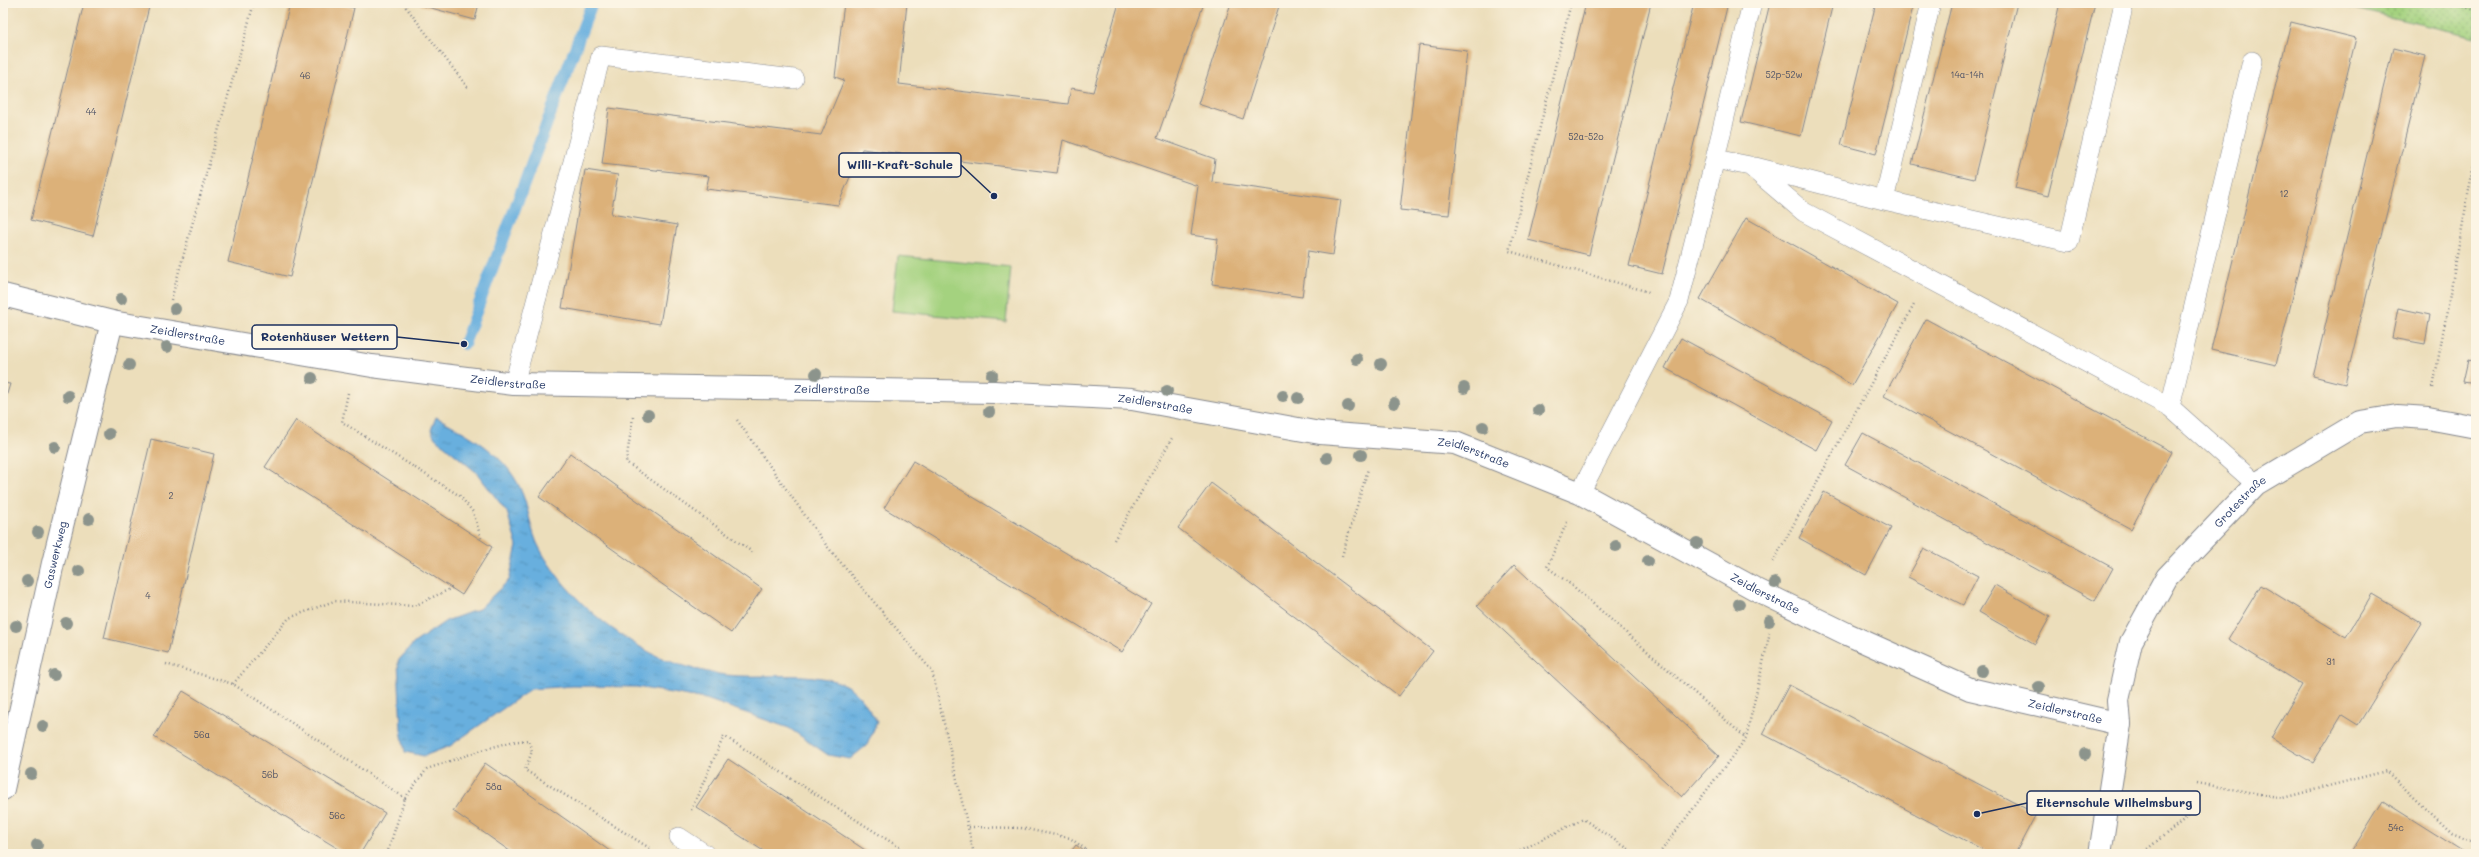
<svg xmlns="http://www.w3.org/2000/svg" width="2479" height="857" font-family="Mali,sans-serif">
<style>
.grass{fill:#a4d27f;stroke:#60806e}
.park{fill:url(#park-dots);stroke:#60806e}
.water{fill:url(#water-ripples);stroke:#416f9e}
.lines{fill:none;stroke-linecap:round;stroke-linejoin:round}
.stream{stroke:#67afde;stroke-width:12}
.building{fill:#dcb179}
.service-casing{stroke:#84868c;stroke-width:20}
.minor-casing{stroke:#84868c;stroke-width:24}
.path{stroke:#84868c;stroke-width:2.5;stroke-dasharray:1 3;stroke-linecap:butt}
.service{stroke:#fff;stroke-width:19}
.minor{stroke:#fff;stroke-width:22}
.tree{fill:#8c948c}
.labels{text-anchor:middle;stroke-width:3;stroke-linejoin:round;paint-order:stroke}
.number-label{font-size:9px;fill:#4b5065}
.street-label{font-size:11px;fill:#1b2f5e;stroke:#fcf5e5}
.leader{fill:none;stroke:#1b2f5e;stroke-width:1.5}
.callout-dot{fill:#1b2f5e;stroke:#fcf5e5;stroke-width:1.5}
.callout{fill:#fcf5e5;stroke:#1b2f5e;stroke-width:1.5}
.callout-label{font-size:12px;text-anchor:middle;font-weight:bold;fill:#1b2f5e}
</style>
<defs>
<pattern id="park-dots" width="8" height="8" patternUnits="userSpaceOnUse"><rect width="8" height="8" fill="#a4d27f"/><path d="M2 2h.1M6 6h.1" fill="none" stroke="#85ab6b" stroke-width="1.8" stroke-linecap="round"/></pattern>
<pattern id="water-ripples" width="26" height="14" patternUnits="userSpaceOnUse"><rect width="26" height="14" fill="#67afde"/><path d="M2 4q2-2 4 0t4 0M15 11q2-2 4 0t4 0" fill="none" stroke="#548fb7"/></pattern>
</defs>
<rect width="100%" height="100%" fill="#fcf5e5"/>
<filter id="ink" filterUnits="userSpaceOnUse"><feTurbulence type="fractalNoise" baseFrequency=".025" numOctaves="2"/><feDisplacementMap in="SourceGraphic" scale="8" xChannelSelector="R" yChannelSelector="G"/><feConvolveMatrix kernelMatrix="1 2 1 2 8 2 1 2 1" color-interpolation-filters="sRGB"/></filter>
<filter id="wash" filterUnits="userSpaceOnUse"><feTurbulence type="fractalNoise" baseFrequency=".012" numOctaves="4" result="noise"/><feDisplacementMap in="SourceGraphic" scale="16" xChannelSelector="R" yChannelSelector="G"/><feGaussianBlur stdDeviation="0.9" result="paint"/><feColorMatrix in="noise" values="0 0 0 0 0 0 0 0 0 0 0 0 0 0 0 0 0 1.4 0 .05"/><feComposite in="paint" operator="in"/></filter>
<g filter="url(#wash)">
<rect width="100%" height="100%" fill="#ecdebb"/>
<path class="grass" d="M898,256L1011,267L1006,322L892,311Z"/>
<path class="park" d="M2328,3H2476V37Z"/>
<path class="water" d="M436,417C468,434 504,453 520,488C529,507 530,531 540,549C564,593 606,629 651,653C669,663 706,673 726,675C763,679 805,670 841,683C858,690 868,707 877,722L867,745L850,759L828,755L789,728L706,699L637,687L573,686L531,689L450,746L424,756L405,752L401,730L398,661L414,643L446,621L479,609L509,580L517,546L507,512L476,472L435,438L431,430Z"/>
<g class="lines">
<path class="stream" d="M464,344L592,3"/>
</g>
<g id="blocks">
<path class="building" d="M84,3H150L93,236L31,220Z
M290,3H332L354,8L290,277L228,262Z
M413,3H479L475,20Z
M844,3H907L899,84L1068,104L1071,88L1093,92L1119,3H1204L1157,138L1215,159L1212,182L1341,200L1333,255L1308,251L1302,297L1212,284L1218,239L1191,235L1198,186L1063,140L1057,173L862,149L838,205L706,189L709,176L602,164L609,108L821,135L844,80L835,77Z
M1231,3H1280L1243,119L1198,104Z
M1586,3H1651L1589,255L1528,240Z
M1694,3H1728L1662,274L1629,266Z
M1770,3H1833L1801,136L1741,122Z
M1876,3H1914L1876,154L1841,145Z
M1952,3H2017L1974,179L1912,164Z
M2060,3H2095L2048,196L2015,188Z
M2291,22L2356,38L2276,365L2211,350Z
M1419,45L1467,51L1449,215L1400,210Z
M2393,48L2425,56L2345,384L2313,376Z
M585,170L618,175L611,214L677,225L660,324L562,308Z
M1746,218L1898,304L1852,385L1700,299Z
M2398,308L2430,315L2425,344L2392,338Z
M1926,319L2172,452L2131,529L1884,396Z
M1681,338L1832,420L1816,450L1665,368Z
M2475,343H2476V384L2463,382L2468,360L2472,361Z
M3,383L10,384L3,407Z
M296,420L492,547L462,595L265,467Z
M1863,433L2113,568L2095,601L1845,465Z
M151,439L214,454L168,653L104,638Z
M570,453L762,589L731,633L539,497Z
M913,461L1151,604L1122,652L884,508Z
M1211,483L1433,651L1399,696L1178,528Z
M1824,492L1891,528L1866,575L1799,538Z
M1924,548L1978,576L1963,605L1908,577Z
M1514,565L1719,756L1682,797L1477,606Z
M1995,585L2050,617L2035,644L1979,612Z
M2261,585L2346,637L2372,594L2421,623L2358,725L2342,715L2313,763L2271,738L2302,685L2228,639Z
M1789,685L2036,814L2015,854H1991L1763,734Z
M183,691L385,813L360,854H347L154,737Z
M728,759L853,842L871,854H768L696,807Z
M485,763L568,821L614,854H514L453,811Z
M2383,801L2467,854H2350Z
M1076,845L1088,854H1069Z"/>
</g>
</g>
<g filter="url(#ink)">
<use href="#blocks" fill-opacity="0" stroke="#84868c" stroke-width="1"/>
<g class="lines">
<g class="service-casing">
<path id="service" d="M1752,3L1715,159L1750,166L1804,212L2170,407
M2252,61L2170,407L2256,484
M1755,167L1884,200L1931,3
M1884,200L2069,242L2124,3
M514,384L601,56L794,79
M1580,493L1679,301L1715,159
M679,837L705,854"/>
</g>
<g class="minor-casing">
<g id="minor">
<path id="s1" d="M3,295L112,322L372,366L514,384L994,392L1132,399L1320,433L1455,443L1580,493L1757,590L1847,634L1970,689L2120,724L2100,854"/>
<path id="s2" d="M2120,724L2118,700L2131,642L2167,577L2256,484L2360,422L2397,416L2428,418L2476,427"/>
<path id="s3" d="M3,789L53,563L112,322"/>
</g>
</g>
<path class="path" d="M407,3L406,7L468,88
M1571,3L1509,251L1649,292
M2448,3L2476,10
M171,300L254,3
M2433,388L2476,151
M348,393L342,422L460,496L473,512L482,541
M633,417L626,462L755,554
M737,420L826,545L932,671L974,854
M1567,522L1547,567L1573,586L1746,738
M1114,540L1172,438
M1342,556L1368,469
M1773,562L1914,305
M166,664L233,684L405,798L427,769L482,750L511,742L528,740L532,751L525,770L651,849
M233,684L289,618L334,601L414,606L452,588
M2197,783L2283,798L2386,771L2452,833L2476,843
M691,810L724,736L910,854
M969,827L1021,828L1070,838L1092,854
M387,854L405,798
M1513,854L1583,819L1636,854
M1659,854L1746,738L1770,632
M2141,854L2192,813"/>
<use href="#service" class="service"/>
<use href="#minor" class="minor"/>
</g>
<g class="tree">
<circle cx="121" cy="299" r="6"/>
<circle cx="175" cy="309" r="6"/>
<circle cx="167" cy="347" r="6"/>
<circle cx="1357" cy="359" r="6"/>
<circle cx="1381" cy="364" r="6"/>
<circle cx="129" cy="365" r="6"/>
<circle cx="816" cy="374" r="6"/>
<circle cx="992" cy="375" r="6"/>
<circle cx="312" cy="378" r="6"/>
<circle cx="1464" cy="388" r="6"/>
<circle cx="1167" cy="391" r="6"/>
<circle cx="68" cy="396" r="6"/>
<circle cx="1283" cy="396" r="6"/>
<circle cx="1298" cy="398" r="6"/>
<circle cx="1394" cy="403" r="6"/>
<circle cx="1348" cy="406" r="6"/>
<circle cx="1538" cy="410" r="6"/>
<circle cx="989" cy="412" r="6"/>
<circle cx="648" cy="415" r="6"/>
<circle cx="1483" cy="427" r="6"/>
<circle cx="109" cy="434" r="6"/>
<circle cx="55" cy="447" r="6"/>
<circle cx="1361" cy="455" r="6"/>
<circle cx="1327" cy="458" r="6"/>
<circle cx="89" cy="519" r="6"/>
<circle cx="38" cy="532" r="6"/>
<circle cx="1697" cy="543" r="6"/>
<circle cx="1616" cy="546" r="6"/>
<circle cx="1648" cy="561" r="6"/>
<circle cx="79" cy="571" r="6"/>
<circle cx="27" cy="581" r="6"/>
<circle cx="1775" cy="583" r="6"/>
<circle cx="1739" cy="604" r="6"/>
<circle cx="1769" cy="621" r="6"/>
<circle cx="66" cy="623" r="6"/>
<circle cx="16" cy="626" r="6"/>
<circle cx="1982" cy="671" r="6"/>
<circle cx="54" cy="675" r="6"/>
<circle cx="2039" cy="687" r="6"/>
<circle cx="43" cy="726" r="6"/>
<circle cx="2085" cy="754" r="6"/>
<circle cx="31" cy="774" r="6"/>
<circle cx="37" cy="845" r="6"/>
</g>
</g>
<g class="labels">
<g class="number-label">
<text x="1784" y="78">52p-52w</text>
<text x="1967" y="78">14a-14h</text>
<text x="305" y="79">46</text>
<text x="91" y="115">44</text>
<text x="1586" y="140">52a-52o</text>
<text x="2284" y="197">12</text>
<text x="171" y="499">2</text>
<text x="148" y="599">4</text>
<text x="2331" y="665">31</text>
<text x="202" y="738">56a</text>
<text x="270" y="778">56b</text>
<text x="494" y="790">58a</text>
<text x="337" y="819">56c</text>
<text x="2396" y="831">54c</text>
</g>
<g class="street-label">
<text dy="4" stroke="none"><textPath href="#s1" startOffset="189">Zeidlerstraße</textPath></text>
<text dy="4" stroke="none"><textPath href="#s1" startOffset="513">Zeidlerstraße</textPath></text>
<text dy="4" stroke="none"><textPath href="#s1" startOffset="837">Zeidlerstraße</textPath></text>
<text dy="4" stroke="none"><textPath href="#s1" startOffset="1161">Zeidlerstraße</textPath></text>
<text dy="4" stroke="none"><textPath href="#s1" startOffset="1484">Zeidlerstraße</textPath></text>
<text dy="4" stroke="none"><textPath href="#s2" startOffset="263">Grotestraße</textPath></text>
<text dy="4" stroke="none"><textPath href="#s3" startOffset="240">Gaswerkweg</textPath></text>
<text dy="4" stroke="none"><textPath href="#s1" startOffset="1809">Zeidlerstraße</textPath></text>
<text dy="4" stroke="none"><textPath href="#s1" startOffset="2133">Zeidlerstraße</textPath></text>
</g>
</g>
<path class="leader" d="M994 196L961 165M464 344L397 337M1977 814L2027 803"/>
<g class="callout-dot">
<circle cx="994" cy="196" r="4"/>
<circle cx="464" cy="344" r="4"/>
<circle cx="1977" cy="814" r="4"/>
</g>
<g class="callout">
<rect x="839" y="153" width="122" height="24" rx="4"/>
<rect x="252" y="325" width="145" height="24" rx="4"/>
<rect x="2027" y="791" width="173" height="24" rx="4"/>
</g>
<g class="callout-label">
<text x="900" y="169">Willi-Kraft-Schule</text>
<text x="325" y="341">Rotenhäuser Wettern</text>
<text x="2114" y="807">Elternschule Wilhelmsburg</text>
</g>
<rect width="2479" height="857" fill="none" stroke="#fcf5e5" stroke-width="16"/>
</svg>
